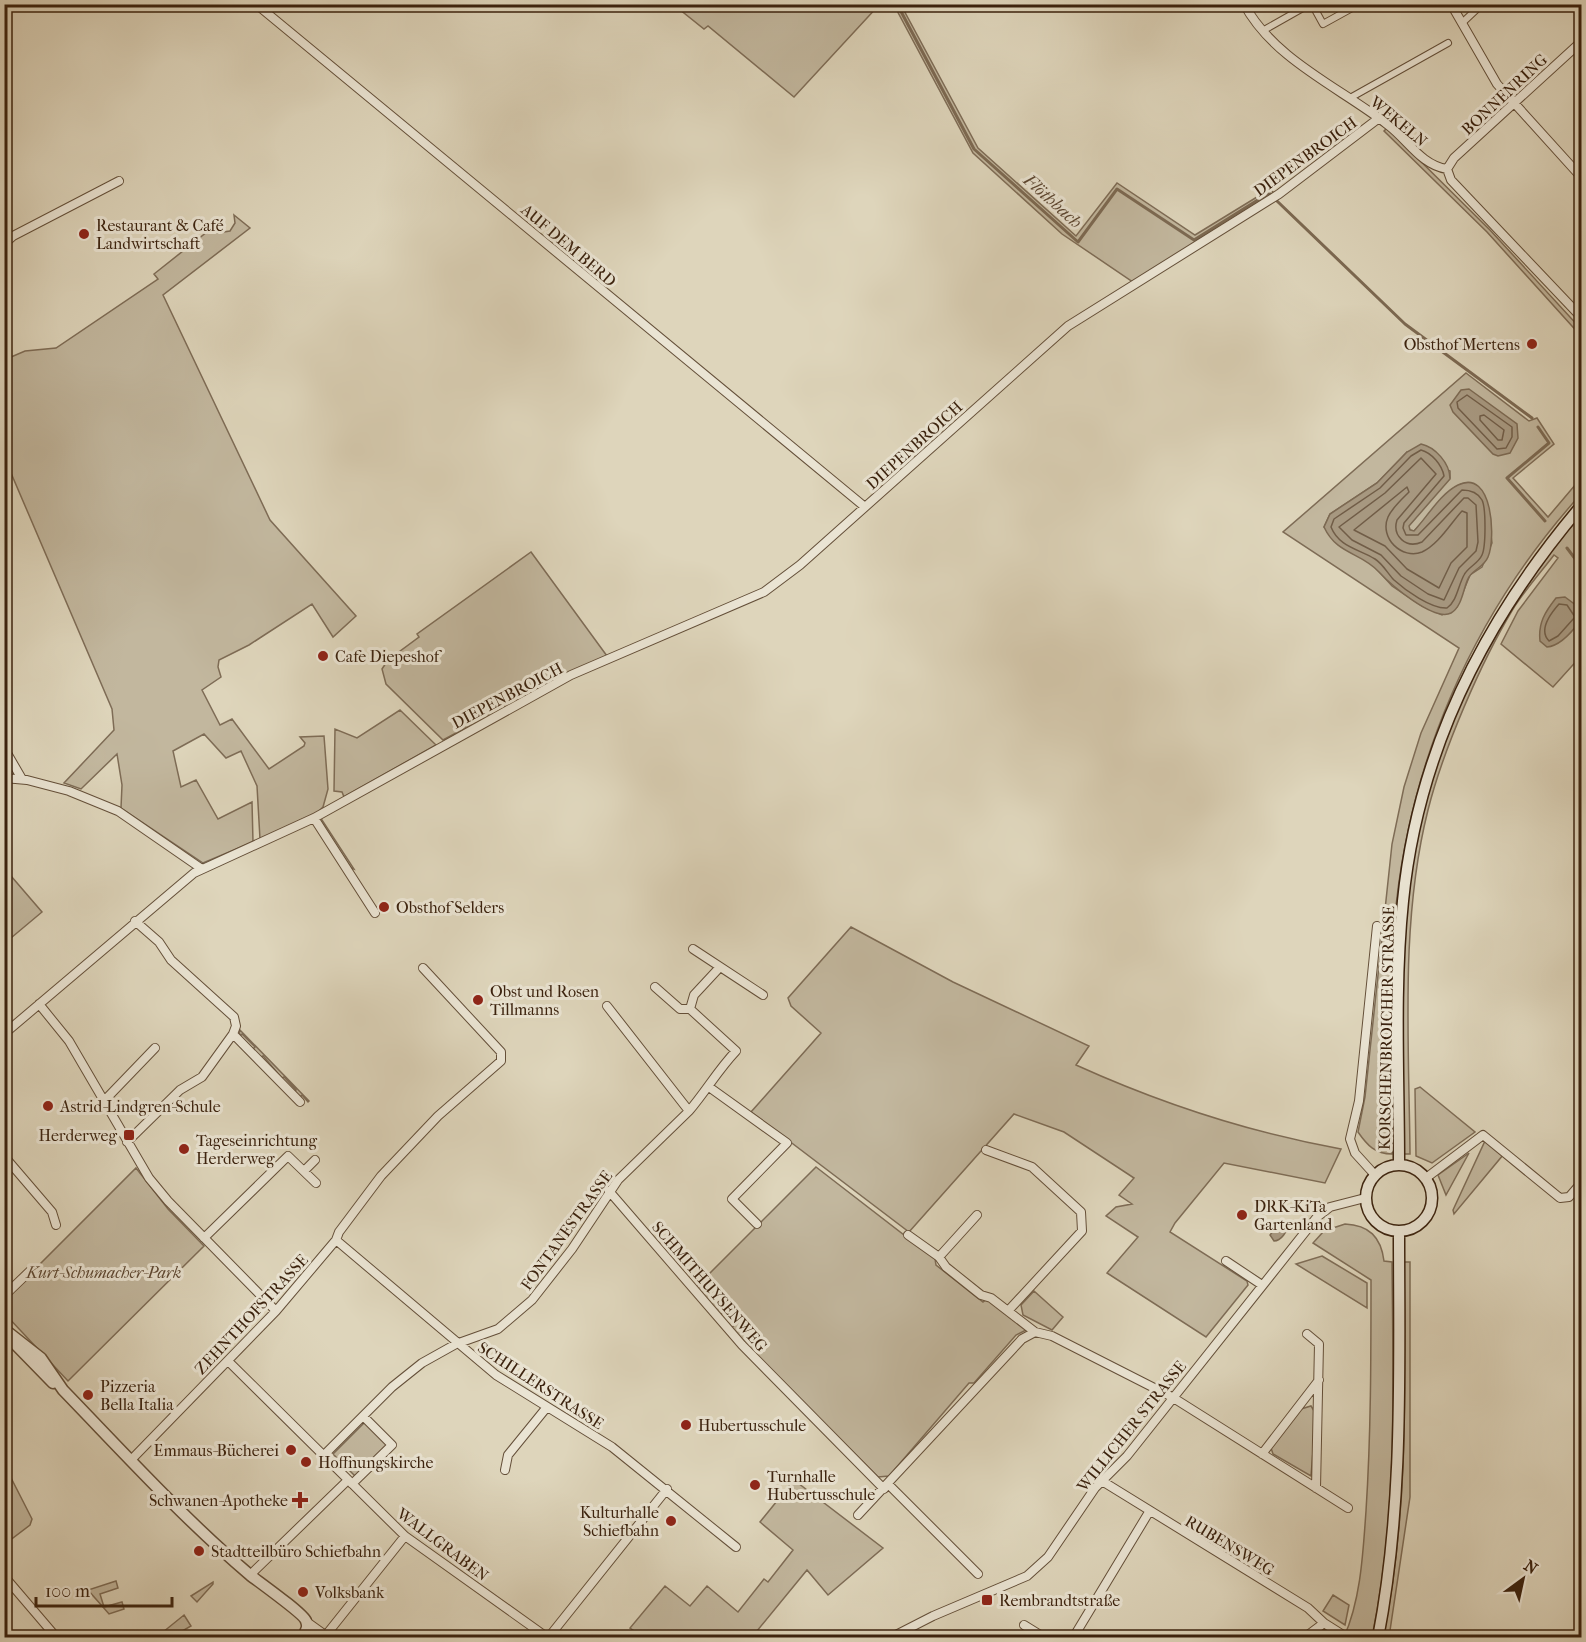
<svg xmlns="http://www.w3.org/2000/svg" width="1586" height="1642" font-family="'IM FELL French Canon',serif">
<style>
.green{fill:#c2b79e;stroke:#7e6c56;stroke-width:1.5;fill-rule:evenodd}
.water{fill:#a79880;stroke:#7c6952;stroke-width:1.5}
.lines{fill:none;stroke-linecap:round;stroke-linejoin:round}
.shore{stroke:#715d47;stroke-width:1.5}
.stream{stroke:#7c6952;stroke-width:3}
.pedestrian-casing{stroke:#644f39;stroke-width:8}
.minor-casing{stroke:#644f39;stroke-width:10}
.tertiary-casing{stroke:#644f39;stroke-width:13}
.secondary-casing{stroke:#3b220e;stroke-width:13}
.pedestrian{stroke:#eae4d3;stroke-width:6}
.minor{stroke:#eae4d3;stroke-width:8}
.tertiary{stroke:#eae4d3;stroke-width:10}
.secondary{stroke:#eae4d3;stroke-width:10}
.poi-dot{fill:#8f2418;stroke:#eae4d3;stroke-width:2}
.labels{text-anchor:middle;stroke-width:6;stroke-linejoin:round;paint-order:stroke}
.street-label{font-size:16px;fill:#3b220e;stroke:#eae4d3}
.poi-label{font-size:16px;fill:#3b220e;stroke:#eae4d3;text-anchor:start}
.park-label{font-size:16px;font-style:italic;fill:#5d4732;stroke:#eae4d3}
.water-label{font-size:18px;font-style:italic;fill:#5b4530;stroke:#eae4d3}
</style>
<rect width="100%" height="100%" fill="#ded5bb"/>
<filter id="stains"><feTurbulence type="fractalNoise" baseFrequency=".00333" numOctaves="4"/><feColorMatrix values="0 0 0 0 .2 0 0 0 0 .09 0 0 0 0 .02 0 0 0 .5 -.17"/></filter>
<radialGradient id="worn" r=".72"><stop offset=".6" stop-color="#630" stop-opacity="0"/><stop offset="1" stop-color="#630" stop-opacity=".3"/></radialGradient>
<path class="green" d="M674,5H879L794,97L708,26L704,29Z
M894,5H901L978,148L1076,236L1117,183L1195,235L1270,189L1274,193L1133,282L1062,234L973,153Z
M1387,128L1490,230L1581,329V336L1487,232L1384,131Z
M234,215L250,228L163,295L270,520L356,616L333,637L312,604L249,645L219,660L218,667L221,677L202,690L220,725L232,719L269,769L304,746L305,743L300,737L324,736L328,789L323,807L318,812L260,839L257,786L241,751L226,758L204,734L173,751L181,787L196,780L218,819L252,802L253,842L203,863L121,808L122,785L117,754L81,789L64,783L114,730L112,709L5,459L4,360L25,351L56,348L158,279L154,274L212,228L217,233L230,231L235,223Z
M1466,373L1529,421L1537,418L1554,444L1513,478L1548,517L1581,478V494C1472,615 1407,764 1394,927C1392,951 1394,975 1393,999C1393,1051 1393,1102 1392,1154C1375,1154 1367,1145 1358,1132L1365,1097L1392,844L1404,787L1421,733L1459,648L1283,532ZM1407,452L1450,471V478L1408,526L1410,530L1414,531L1452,489L1461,484L1490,528L1492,543L1482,567L1470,575L1457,607L1442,615L1422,606L1392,586L1373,565L1324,527L1330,514L1377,483Z
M1581,515V656L1553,687L1501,644L1518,611L1558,558L1554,555C1541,572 1525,590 1513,609C1481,662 1443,750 1428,810C1400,921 1409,1041 1410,1154H1404C1403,1065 1399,974 1409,885C1419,800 1450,715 1489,639C1511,598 1551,550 1581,515Z
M531,552L607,656L570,672L443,740L386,684L382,669L388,660L419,637L417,634Z
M400,710L436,745L344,797L342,792L334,791L335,729L357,738Z
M320,817L354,869L351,868L318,819Z
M5,869L42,912L5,943Z
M851,927L953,982L1089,1046L1076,1065C1162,1104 1247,1132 1341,1149L1325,1183L1224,1163L1175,1223L1170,1232L1247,1281L1248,1285L1206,1337L1107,1273L1138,1237L1106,1216L1116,1207L1132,1204L1119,1195L1134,1178L1064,1132L1014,1114L909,1232L751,1112L821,1033L791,1006L788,998Z
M239,1029L309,1101L308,1102L302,1095L300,1097L295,1092L296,1090L284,1077L282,1078L263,1056L261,1057L253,1049L255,1047L242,1034L240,1036Z
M1420,1087L1475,1132L1432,1163L1416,1156L1415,1089Z
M1485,1141L1503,1155L1454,1214L1453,1210Z
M1469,1153L1446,1195L1438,1175Z
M816,1167L935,1259L936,1265L983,1302L988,1298L1028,1329L1016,1335L974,1383H969L889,1476L878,1477L742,1342L731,1328L737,1323L729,1313L718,1314L696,1287Z
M136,1168L168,1209L204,1246L68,1381L5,1314V1299Z
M1345,1224C1369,1225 1381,1237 1384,1261L1392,1262C1393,1388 1398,1512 1372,1637H1344C1361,1599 1363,1552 1366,1511C1371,1434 1371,1357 1371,1280L1313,1243L1324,1231Z
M1322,1256L1367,1283V1308L1296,1264Z
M1404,1262H1410V1497L1389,1637L1383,1638C1409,1513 1405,1388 1404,1262Z
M1034,1291L1063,1317L1052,1330L1023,1315L1021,1305Z
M1311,1406L1316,1414L1311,1476L1273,1454L1271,1448L1301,1409Z
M365,1422L388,1445L356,1477L333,1454Z
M5,1466L32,1519L30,1525L5,1544Z
M794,1480L883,1548L828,1595L807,1570L752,1637H643L630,1628L665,1586L690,1606L707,1586L738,1612L764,1579L768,1582L793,1550L760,1522Z
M116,1581L118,1588L100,1594L104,1607L122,1602L124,1609L109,1614L88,1590Z
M213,1582V1584L197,1602L191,1596Z
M1333,1595L1349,1605L1345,1625L1323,1611Z
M184,1615L191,1626L172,1637H167L163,1632Z"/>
<path class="water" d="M1469,389L1517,424L1518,438L1510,453L1498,456L1493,454L1453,412L1450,405L1461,390Z
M1421,444C1435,447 1450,463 1450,479L1409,526L1410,530L1414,531C1427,517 1441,493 1458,485C1493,468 1496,539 1488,557C1484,567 1474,569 1469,577C1463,587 1463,606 1451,613C1434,622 1390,584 1379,572C1361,552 1337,555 1324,527L1330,514L1377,483L1407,452Z
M1565,597L1577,606L1580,621C1572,632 1560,646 1547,647L1540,641C1538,623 1545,612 1556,598Z
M1280,1222L1287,1225C1288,1231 1281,1241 1274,1241L1270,1235Z"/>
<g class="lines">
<path class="shore" d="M1467,395L1512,427V437L1506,448L1497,449L1458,408L1457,402Z
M1484,415L1504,430L1502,440H1498L1480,420V416Z
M1421,450C1432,453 1442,465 1444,476L1404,523L1403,528L1406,535H1418L1462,490C1470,490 1478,493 1482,500C1486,508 1486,546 1482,555C1478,564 1468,567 1464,575C1458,586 1457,601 1447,608C1431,609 1405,590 1394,580C1388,574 1383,564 1375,559C1359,549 1339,547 1331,527L1334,519L1380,488L1411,456Z
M1421,458L1436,474L1397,520C1392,536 1406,549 1422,542L1464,498H1468L1476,505L1478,542L1476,551L1459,568L1444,600L1428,594L1401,576L1381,555L1352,540L1339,527L1385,493Z
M1407,487L1409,492C1402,499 1392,508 1388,517C1379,538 1402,560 1422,552C1438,545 1451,523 1462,511L1467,513V547L1451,563L1439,588L1407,569L1385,546L1354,530Z
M1559,604L1567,605L1575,617L1558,636L1549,641C1538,630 1551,613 1559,604Z"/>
<path class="stream" d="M897,4L974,149L1078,242L1117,189L1194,240L1269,193L1270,195
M1277,201L1405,324L1532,418
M1538,427L1549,443L1507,478L1545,521
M1567,548L1582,568"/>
<g class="pedestrian-casing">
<path id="pedestrian" d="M1312,4L1323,24L1352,8
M1462,23L1479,7
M1264,30L1310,4
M1350,98L1448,43"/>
</g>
<g class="minor-casing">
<path id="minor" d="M256,4L865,507
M1244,4C1274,60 1341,88 1388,125C1408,140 1421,165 1447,169
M1451,4L1497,84L1582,178
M1447,169L1451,180L1582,318
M1447,169L1454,158L1582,41
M4,244L13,236L119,181
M4,748L22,779
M4,778L27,780L69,791L118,811L202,869
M314,818L375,913
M135,921L159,942L171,960L234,1017L236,1026L233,1034L300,1102
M693,949L763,995
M655,987L680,1009H690
M39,1004L69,1041L149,1178L168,1201L276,1311
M4,1034L194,873L314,818L571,675L764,592L800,565L1068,326L1279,194L1379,118
M709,1087L787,1143L732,1199L757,1224
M103,1102L155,1048
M689,1111C706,1091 718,1070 736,1051L690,1009L694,995L720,967
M127,1142L180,1090L202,1077L233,1034
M986,1150L1032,1167L1081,1212L1082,1231L1008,1311
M4,1156L52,1212L56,1225
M304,1171L315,1160
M1375,1175L1355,1153L1350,1139L1359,1101L1377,926
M1426,1178L1483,1135L1560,1198L1569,1197L1582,1182
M609,1191L742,1345L884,1489
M908,1235L939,1257L946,1267L981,1295L991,1298L1035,1332
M204,1238L288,1156L316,1183
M336,1240L496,1375L612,1447L736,1547
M939,1257L977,1215
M1226,1261L1262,1285
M4,1296L31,1270
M1307,1334L1319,1344L1316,1488
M228,1361L405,1536L548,1638
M1262,1454L1319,1380
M324,1455L392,1387L422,1363L456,1344L498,1329L532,1300L572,1249L618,1180L689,1111L607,1006
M131,1460L276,1311L336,1240L339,1232L381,1176L438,1116L501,1061V1052L423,968
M505,1470L508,1455L547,1407
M1102,1481L1308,1608L1324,1623L1343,1635
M352,1484L392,1445L363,1416
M888,1484L978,1574
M858,1515L1022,1339L1035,1332L1052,1336L1172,1397L1348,1508
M250,1575L348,1480
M4,1576L57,1638
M307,1622L328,1637
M1024,1625L1045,1638
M326,1635L405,1536
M548,1638L667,1489
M890,1638L933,1616L1027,1576L1048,1557L1095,1488L1127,1456L1317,1217L1330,1207L1365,1198
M1073,1638L1149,1512
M1304,1638L1324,1623"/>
</g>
<g class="tertiary-casing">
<path id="tertiary" d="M4,1329L41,1358L63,1390C124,1453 183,1518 250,1575C259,1582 304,1614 306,1621C309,1628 305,1632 302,1638
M10,1334L14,1343L53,1383"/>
</g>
<g class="secondary-casing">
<path id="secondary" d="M1399,1164C1399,1077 1394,988 1403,901C1418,750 1485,619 1582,505
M1366 1198a33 33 0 1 1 66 0a33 33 0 1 1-66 0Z
M1378,1638C1404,1503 1399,1367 1399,1231"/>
</g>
<use href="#pedestrian" class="pedestrian"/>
<use href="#minor" class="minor"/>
<use href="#tertiary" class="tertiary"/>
<use href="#secondary" class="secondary"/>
</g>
<g class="poi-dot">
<circle cx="84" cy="234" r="6"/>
<circle cx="1532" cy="344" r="6"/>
<circle cx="323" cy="656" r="6"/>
<circle cx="384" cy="907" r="6"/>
<circle cx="478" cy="1000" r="6"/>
<circle cx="48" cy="1106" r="6"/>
<rect x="123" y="1129" width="12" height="12" rx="3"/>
<circle cx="184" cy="1149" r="6"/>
<circle cx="1242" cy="1215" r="6"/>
<circle cx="88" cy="1395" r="6"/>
<circle cx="686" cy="1425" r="6"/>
<circle cx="291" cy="1450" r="6"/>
<circle cx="306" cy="1462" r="6"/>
<circle cx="755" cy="1485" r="6"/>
<path d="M297 1491h6v6h6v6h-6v6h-6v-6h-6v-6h6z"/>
<circle cx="671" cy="1521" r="6"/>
<circle cx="199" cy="1551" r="6"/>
<circle cx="303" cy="1592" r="6"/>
<rect x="981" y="1594" width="12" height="12" rx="3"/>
</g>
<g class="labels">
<g class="street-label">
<text transform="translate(1504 94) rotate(-43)" y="6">BONNENRING</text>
<text transform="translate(1399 121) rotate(40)" y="6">WEKELN</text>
<text transform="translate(1305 156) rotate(-36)" y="6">DIEPENBROICH</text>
<text transform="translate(569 245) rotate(40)" y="6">AUF DEM BERD</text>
<text transform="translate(914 445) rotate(-42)" y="6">DIEPENBROICH</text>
<text transform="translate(507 695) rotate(-28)" y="6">DIEPENBROICH</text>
<text transform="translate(1386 1028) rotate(-89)" y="6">KORSCHENBROICHER STRASSE</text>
<text transform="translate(566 1230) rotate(-54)" y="6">FONTANESTRASSE</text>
<text transform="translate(710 1286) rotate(49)" y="6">SCHMITHUYSENWEG</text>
<text transform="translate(251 1314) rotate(-47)" y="6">ZEHNTHOFSTRASSE</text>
<text transform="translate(541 1385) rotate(33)" y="6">SCHILLERSTRASSE</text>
<text transform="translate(1131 1426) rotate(-51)" y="6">WILLICHER STRASSE</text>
<text transform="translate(443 1544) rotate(37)" y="6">WALLGRABEN</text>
<text transform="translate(1230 1545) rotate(31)" y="6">RUBENSWEG</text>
</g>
<g class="poi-label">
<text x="96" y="231">Restaurant &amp; Café<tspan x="96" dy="18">Landwirtschaft</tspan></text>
<text x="1520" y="350" text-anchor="end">Obsthof Mertens</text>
<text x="335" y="662">Cafe Diepeshof</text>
<text x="396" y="913">Obsthof Selders</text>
<text x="490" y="997">Obst und Rosen<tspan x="490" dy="18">Tillmanns</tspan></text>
<text x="60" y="1112">Astrid-Lindgren-Schule</text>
<text x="117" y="1141" text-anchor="end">Herderweg</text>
<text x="196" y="1146">Tageseinrichtung<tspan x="196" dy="18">Herderweg</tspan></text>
<text x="1254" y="1212">DRK-KiTa<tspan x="1254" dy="18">Gartenland</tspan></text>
<text x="100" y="1392">Pizzeria<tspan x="100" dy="18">Bella Italia</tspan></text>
<text x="698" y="1431">Hubertusschule</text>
<text x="279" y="1456" text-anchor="end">Emmaus-Bücherei</text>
<text x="318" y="1468">Hoffnungskirche</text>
<text x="767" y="1482">Turnhalle<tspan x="767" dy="18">Hubertusschule</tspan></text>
<text x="288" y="1506" text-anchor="end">Schwanen-Apotheke</text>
<text x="659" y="1518" text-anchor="end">Kulturhalle<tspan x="659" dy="18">Schiefbahn</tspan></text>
<text x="211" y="1557">Stadtteilbüro Schiefbahn</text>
<text x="315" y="1598">Volksbank</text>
<text x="999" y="1606">Rembrandtstraße</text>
</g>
<g class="park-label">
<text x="104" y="1278">Kurt-Schumacher-Park</text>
</g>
<g class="water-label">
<text transform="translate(1053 201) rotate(42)" y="6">Flöthbach</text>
</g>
</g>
<rect width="1586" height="1642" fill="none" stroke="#ded5bb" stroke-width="24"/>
<rect x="6" y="6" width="1574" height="1630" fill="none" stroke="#3b220e" stroke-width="3"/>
<rect x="12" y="12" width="1562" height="1618" fill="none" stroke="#3b220e" stroke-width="1.5"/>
<g transform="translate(1523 1579) rotate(33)" stroke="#eae4d3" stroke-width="4.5" paint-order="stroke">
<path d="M0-4.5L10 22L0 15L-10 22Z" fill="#3b220e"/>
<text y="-9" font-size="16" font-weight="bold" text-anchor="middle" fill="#3b220e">N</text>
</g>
<path d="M36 1597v9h136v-9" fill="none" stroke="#3b220e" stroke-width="3"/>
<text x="45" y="1597" font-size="18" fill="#3b220e" stroke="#eae4d3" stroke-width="4.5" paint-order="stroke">100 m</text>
<rect width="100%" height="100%" filter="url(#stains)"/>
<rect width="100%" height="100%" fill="url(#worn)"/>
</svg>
